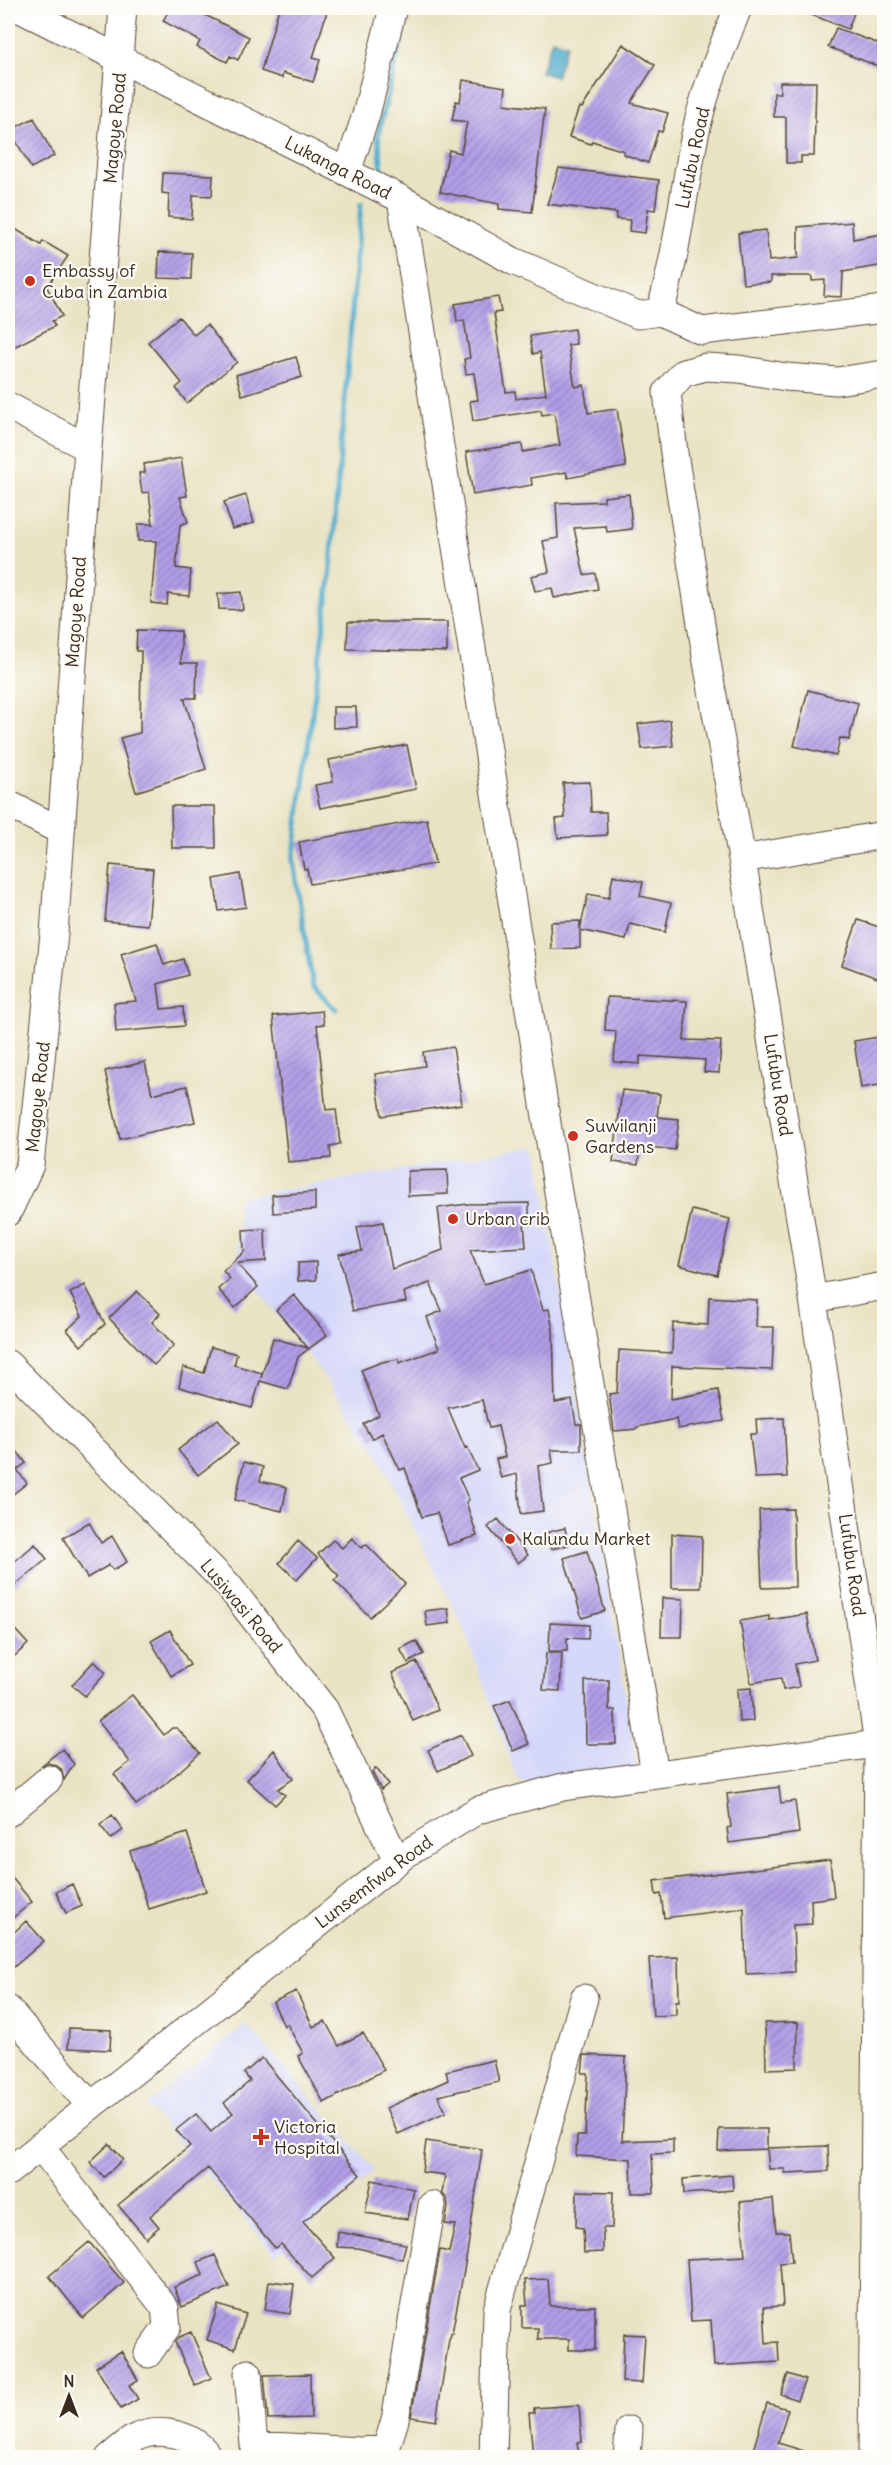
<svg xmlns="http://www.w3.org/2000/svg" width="892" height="2465" font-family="Delius,sans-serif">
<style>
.built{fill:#d5d8f9}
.water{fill:#4fabcd;stroke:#456a76;stroke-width:1.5}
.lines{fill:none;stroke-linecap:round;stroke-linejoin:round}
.stream{stroke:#4fabcd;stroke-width:5}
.building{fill:url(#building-hatch)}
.minor-casing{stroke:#554637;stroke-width:29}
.minor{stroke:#fff;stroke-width:27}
.poi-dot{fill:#c8321e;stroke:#fdfcf7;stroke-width:2}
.labels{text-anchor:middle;stroke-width:4.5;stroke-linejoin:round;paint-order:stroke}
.street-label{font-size:18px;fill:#3b2a1e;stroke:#fdfcf7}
.poi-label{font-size:18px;fill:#3b2a1e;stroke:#fdfcf7;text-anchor:start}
</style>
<defs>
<pattern id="building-hatch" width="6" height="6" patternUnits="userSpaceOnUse" patternTransform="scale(1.5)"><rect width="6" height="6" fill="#b19ee7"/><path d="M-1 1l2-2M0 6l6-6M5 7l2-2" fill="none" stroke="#9181bb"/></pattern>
</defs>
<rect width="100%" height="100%" fill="#fdfcf7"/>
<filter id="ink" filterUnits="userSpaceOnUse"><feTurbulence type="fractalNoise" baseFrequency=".0167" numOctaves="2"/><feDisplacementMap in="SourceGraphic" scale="12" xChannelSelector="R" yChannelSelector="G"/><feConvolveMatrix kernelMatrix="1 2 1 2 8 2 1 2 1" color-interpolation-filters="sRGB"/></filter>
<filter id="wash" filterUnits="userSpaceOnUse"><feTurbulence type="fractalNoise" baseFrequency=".008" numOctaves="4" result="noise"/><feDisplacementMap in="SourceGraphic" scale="24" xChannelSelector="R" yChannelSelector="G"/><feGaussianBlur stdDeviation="1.35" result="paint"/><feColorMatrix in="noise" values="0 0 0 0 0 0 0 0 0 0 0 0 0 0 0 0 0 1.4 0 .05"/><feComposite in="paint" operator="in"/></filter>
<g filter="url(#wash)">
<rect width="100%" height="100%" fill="#e9e3c3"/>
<path class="built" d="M537,1146L638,1771L532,1790L516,1776L463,1627L376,1451L321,1372L238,1264V1198Z
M246,2024L375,2170L276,2255L147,2105Z"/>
<path class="water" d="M552,39L567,44L556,77L541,72Z"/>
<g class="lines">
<path class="stream" d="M383,180L378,134L409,8
M336,1009L313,986L293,861L330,578L361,204"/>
</g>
<g id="blocks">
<path class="building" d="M170,8H191L249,37L238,60L230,56L227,62L197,47L200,41L163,21Z
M279,8H328L313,58L320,60L313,82L283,73L282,78L261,71Z
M794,8H856L848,29Z
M836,28L885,46V69L828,47Z
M623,44L655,65L631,103L668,113L662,132L658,131L648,163L623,154L624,151L592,141L591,144L569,137L579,107L582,108Z
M463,80L506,87L504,104L545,109L532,212L499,209V204L440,192L449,150L461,153L467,122L452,120L456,101L460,102Z
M780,82H816L814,156H801V163H786V117H774V93H780Z
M34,118L54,156L31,168L10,130Z
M559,168L659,180L655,210L648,209L645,233L629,231L630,220L616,219L617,213L547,204Z
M163,173L213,175L212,196L193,195L192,219L168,217L169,194L162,193Z
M852,222L853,239L882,234L885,265L843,272L842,297L824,296L825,280L812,281V276H771V282L743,284L738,233L766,230L769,261L798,258V227Z
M12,227L41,245L43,241L68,256L47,287L62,316L52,321L55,326L8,350V234Z
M159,252L192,253L191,279L158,278Z
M498,297L501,312L494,313L506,392L515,391L516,399L546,394L540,352L533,354L530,336L574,329L576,344L568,345L575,387L584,385L588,413L617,409L626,467L568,478L566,472L531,478L532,485L473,495L466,452L522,444L523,452L560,445L554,413L542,415L541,410L473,421L470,401L478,400L474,373L466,374L464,359L470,358L464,320L457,322L455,304Z
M179,317L194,335L207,325L237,362L187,403L176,388L182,383L148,342Z
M296,357L302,377L242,395L236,375Z
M181,458L187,496L180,497L188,522L180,525L176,568L191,570L189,596L168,594L167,605L151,603L156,541H138V524H153L149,492L142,493L139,473H145L144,464Z
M629,494L632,529L607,532L606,526L574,528L584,575L595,573L598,589L554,598L552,588L535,591L531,576L549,572L543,541L558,538L556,503L604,501V497Z
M246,495L254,523L232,529L224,502Z
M241,592L243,610L219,609L218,594Z
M348,622H447V652L347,649Z
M137,630L181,631V663H197L196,698H184L206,769L136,792L120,738L140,733L141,651H136Z
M808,690L858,703L849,740L840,738L836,756L794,746Z
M333,707H356L357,727L333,728Z
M670,720L673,746L642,749L638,724Z
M407,745L416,789L320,808L315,785L333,782L329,760Z
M590,782L591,812H606L607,835L558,838L556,819L565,818L563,783Z
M171,806H215L216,848H172Z
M427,819L435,864L310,884L307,869H304L299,842Z
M110,865L153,869L148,925L105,921Z
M240,874L246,907L219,911L214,879Z
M613,875L643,882L640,896L671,903L665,932L630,924L626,940L580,930V948L551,949L550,922L580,921V929L588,894L609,898Z
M858,920L885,929V981L842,965Z
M157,943L164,965L183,959L188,975L158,984L161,1009L183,1007L184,1026L116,1032L114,1003L136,1001L121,954Z
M607,997L687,1001L684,1040L721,1041L719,1073L704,1072L705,1060L640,1056V1064L614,1062L616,1031L605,1030Z
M322,1011L324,1024L317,1025L326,1110L336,1109L340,1144L330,1146L331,1158L288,1162L273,1016Z
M885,1036V1084L861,1088L854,1041Z
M453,1047L462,1104L382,1116L375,1074L425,1066L423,1052Z
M145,1062L152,1094L187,1086L195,1122L120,1139L105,1071Z
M622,1090L660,1094L657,1117L679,1119L675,1150L640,1146L638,1165L613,1162Z
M447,1170L448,1194L408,1196V1171Z
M315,1192V1210L273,1213L272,1195Z
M529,1203V1222H524L526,1247L470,1250L484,1284L531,1270L543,1310L549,1309L553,1330L555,1403L572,1400L576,1424H581V1450H551L553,1463L538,1466L543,1511L521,1514L517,1474L501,1478L496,1459L505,1457L498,1426L489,1428L482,1400L448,1408L465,1448L467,1447L478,1470L459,1478L469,1500L466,1502L477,1536L448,1545L437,1513L422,1517L405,1468L400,1470L382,1433L372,1439L363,1424L379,1415L361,1370L382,1362L399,1359V1363L439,1349L427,1317L442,1311L430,1283L404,1292L406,1302L353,1311L339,1254L362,1251L357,1227L383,1222L392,1269L443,1250L438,1208L468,1204Z
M692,1210L730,1219L717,1275L679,1265Z
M265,1229L266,1261L237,1263L258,1287L235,1308L218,1289L230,1279L223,1271L244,1252L243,1230Z
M316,1262V1280L298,1281V1263Z
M85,1285L105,1324L81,1346L67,1330L82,1316L70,1293Z
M137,1291L160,1314L152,1322L174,1345L154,1365L109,1318Z
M294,1295L327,1335L298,1357L288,1389L260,1381L252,1408L179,1387L183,1367L204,1373L211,1347L237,1354L234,1365L262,1373L261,1378L273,1338L308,1348L276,1310Z
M709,1297L757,1300L756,1327H774L772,1370L672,1366L671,1399L718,1390L724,1421L678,1429L676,1419L637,1427V1429L614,1431L609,1394L617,1393L619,1350L672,1353L673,1323L708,1325Z
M784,1418L787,1477L755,1478L750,1434H757L756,1419Z
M218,1419L238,1444L198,1475L178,1450Z
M16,1450L26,1463L17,1470L27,1483L8,1498V1456Z
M244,1462L263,1467L260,1481L287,1487L282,1511L235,1500Z
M793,1509L795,1587L762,1588L759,1510Z
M498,1519L528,1555L518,1563L488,1527Z
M89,1522L101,1543L112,1536L127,1562L113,1570L109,1565L87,1578L63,1538Z
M565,1528L568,1545L551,1549L548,1532Z
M672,1534L702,1536L701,1588H672Z
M352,1538L362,1548L366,1544L405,1584L370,1617L334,1580L339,1576L318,1554L333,1540L342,1548Z
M298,1541L317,1558L297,1580L279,1563Z
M35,1544L47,1559L8,1591V1567Z
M587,1551L605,1611L582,1618L564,1558Z
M662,1598L683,1599L682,1637H661Z
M448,1608L450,1623L427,1626L425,1611Z
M807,1614L815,1660L795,1664L799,1687L783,1690L781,1678L751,1683L740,1621L769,1616V1620Z
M8,1622L28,1644L8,1662Z
M550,1623L589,1625L588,1639L567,1638V1651H549Z
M170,1630L190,1665L171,1676L151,1641Z
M416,1641L424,1654L408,1663L400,1649Z
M546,1653H562L560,1691L543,1690Z
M94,1661L106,1673L85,1696L72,1685Z
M417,1662L438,1710L413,1721L392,1673Z
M609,1680V1710H615L616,1744H586L585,1681Z
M751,1688L753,1721L739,1722L737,1689Z
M132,1695L164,1735L172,1728H177L200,1753L163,1786L136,1805L114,1774L130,1762L98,1721Z
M510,1700L529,1744L513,1751L494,1706Z
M461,1735L471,1756L438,1771L428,1750Z
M62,1749L74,1764L64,1780L61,1769L55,1765L47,1763L41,1766Z
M274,1750L293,1779L278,1789L285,1795L275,1805L247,1780Z
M376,1768L388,1784L381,1790L372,1772Z
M779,1787L781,1803L795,1801L799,1833L729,1843L727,1828L731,1827L727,1794Z
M112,1815L123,1830L111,1839L100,1825Z
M187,1833L206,1891L149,1909L130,1851Z
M830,1860L834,1897L811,1900L812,1924L793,1925L795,1972L746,1974L744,1908L664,1918L661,1894L656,1895L654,1881Z
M8,1873L32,1902L8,1922Z
M72,1884L82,1906L66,1913L56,1892Z
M26,1921L44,1941L8,1972V1938Z
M678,1957L679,2001H676V2015L653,2016L649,1958Z
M296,1991L313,2027L325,2021L339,2046L363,2033L384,2070L324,2103L298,2056L303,2053L287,2024L284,2026L273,2002Z
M798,2022L797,2068L766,2069L765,2023Z
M69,2028L111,2030L110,2050L68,2048Z
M584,2055L626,2057L622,2141L673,2139V2153L652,2154L654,2193H632L631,2159L576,2156L577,2136H585L588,2073H582Z
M262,2058L360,2175L303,2222L335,2258L312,2278L281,2244L275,2248L208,2168L150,2216L159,2227L146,2238L118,2205L190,2146L176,2130L196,2114L211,2132L233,2113L224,2103L250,2081L244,2073Z
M494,2060L499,2082L438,2096L446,2112L398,2134L386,2108L448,2080L446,2071Z
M719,2129H767V2149L718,2151Z
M426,2141L482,2149L467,2254L452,2333H450L436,2421L411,2417L440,2250L449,2252L455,2225L445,2224L448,2207L447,2199L442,2193L445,2175L422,2172Z
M109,2144L123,2159L104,2177L90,2162Z
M828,2146L829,2171L785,2173V2169H769L767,2148Z
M732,2175L733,2190L684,2194L683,2179Z
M372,2180L414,2189L408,2219L365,2213Z
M577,2191L613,2192L612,2228H603V2252L584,2253L583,2228L576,2227Z
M773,2199L776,2232H789L792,2262L780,2263L783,2306L764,2307L766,2343L778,2342L779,2362L714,2366L711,2320L691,2321L687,2259L745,2256L740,2202Z
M338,2232L406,2244L402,2259L358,2248L337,2247Z
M89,2242L124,2283L83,2318L49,2276Z
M215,2255L229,2287L182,2307L174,2287L203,2275L198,2262Z
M548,2279L550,2306H595V2350H569V2339H538V2328H522V2305H527L525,2280Z
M269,2281L294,2284L290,2314L265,2310Z
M218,2305L246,2314L235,2349L207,2340Z
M191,2332L211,2378L195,2386L175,2342L179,2337Z
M624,2334L645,2335L642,2383L622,2382Z
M121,2351L138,2380L129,2385L138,2399L121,2409L96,2367Z
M310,2374L311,2418L268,2419L264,2375Z
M788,2374L805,2380L797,2400L781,2394Z
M767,2403L788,2409L778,2443L814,2454L813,2457H751Z
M579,2405L582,2442H577L579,2457H533L529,2413H534V2408Z"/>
</g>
</g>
<g filter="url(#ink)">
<use href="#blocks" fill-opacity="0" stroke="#554637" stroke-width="1.5"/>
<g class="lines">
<g class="minor-casing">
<path id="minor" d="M18,8L401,199L513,261L638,315L660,312
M347,172L366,115L393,8
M401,199L556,1180L655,1774
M660,312C677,254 683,194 695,135C704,91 722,48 738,8
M660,312L702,331L884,309
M8,406L88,448
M8,804L61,831
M742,859L884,835
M8,1212L30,1165L54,934L88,448L123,8
M813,1299L884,1286
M8,1364L228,1585L325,1710L397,1861
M8,1813L49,1779
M8,2009L90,2105
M40,2146L165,2308L167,2327L148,2354
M8,2172L406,1854L478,1810L563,1787L884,1743
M248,2373L254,2445L360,2451V2458
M360,2451L386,2449L395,2420L432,2205
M109,2458C117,2451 126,2443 135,2438C159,2426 197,2434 209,2458
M493,2458L497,2310L584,1998
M627,2458L629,2430
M872,2458L878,1744L813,1299L742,859L707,662L674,453L667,392L683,373L706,367L739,369L786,377L837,381L884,374"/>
</g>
<use href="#minor" class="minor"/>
</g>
</g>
<g class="poi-dot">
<circle cx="30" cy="281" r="6"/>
<circle cx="573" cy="1136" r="6"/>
<circle cx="453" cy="1219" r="6"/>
<circle cx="510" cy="1539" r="6"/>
<path d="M258 2128h6v6h6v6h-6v6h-6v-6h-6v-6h6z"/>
</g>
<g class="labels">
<g class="street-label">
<text transform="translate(115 128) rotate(-85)" y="6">Magoye Road</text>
<text transform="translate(693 158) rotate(-78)" y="6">Lufubu Road</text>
<text transform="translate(338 168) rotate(27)" y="6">Lukanga Road</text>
<text transform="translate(76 612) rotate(-86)" y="6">Magoye Road</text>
<text transform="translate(778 1085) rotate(81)" y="6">Lufubu Road</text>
<text transform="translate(38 1097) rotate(-84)" y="6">Magoye Road</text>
<text transform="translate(852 1565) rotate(82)" y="6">Lufubu Road</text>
<text transform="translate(241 1606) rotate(50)" y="6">Lusiwasi Road</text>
<text transform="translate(374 1882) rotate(-37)" y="6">Lunsemfwa Road</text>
</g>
<g class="poi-label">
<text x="42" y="277">Embassy of<tspan x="42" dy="21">Cuba in Zambia</tspan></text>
<text x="585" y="1132">Suwilanji<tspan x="585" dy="21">Gardens</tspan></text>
<text x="465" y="1225">Urban crib</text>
<text x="522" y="1545">Kalundu Market</text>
<text x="274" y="2133">Victoria<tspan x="274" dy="21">Hospital</tspan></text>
</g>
</g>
<rect width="892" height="2465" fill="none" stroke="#fdfcf7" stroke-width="30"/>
<g transform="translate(69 2396)" stroke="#fdfcf7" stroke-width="4.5" paint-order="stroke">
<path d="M0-4.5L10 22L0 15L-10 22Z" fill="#3b2a1e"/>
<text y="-9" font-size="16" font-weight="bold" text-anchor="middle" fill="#3b2a1e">N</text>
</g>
</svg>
